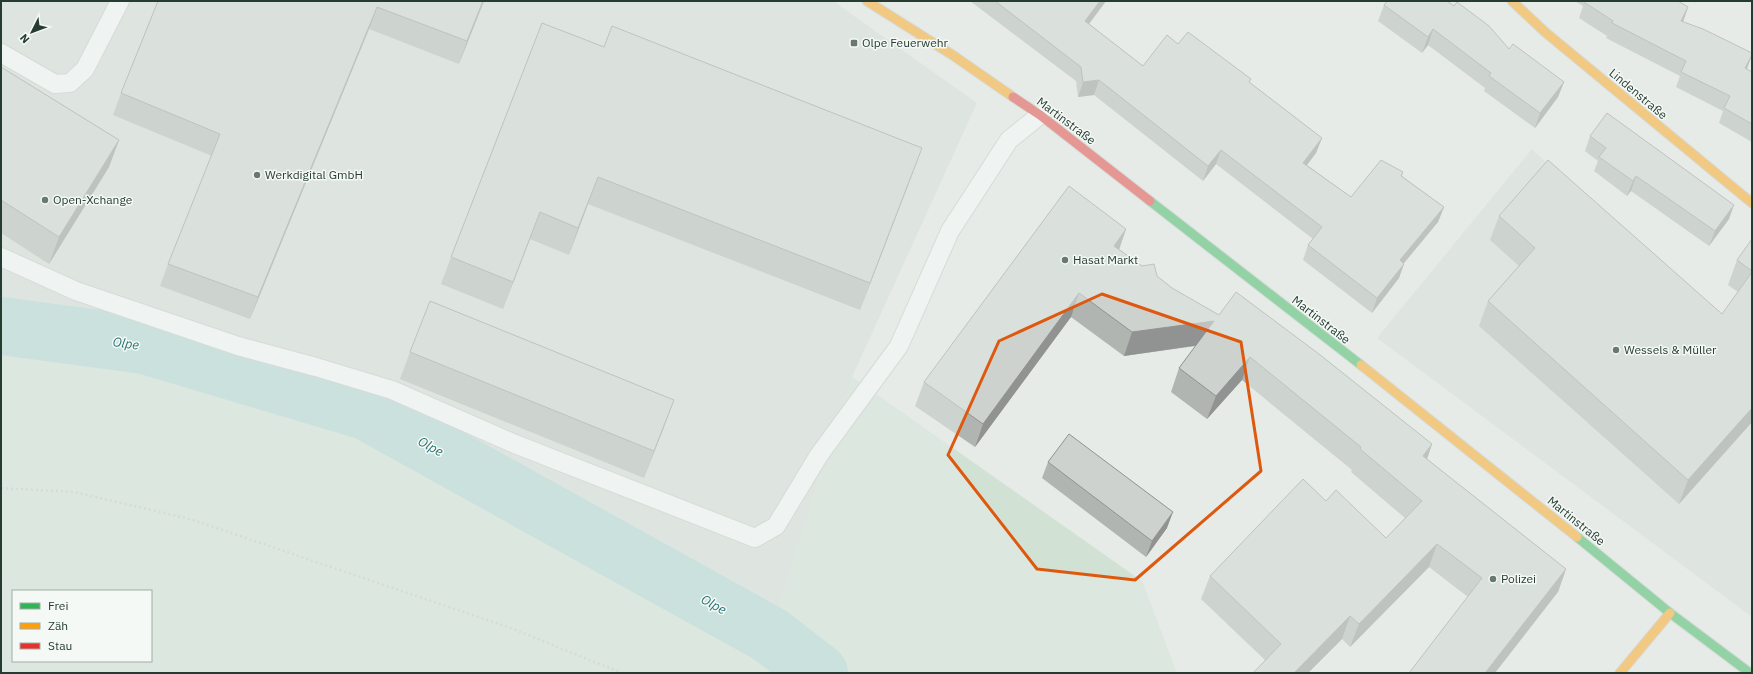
<svg xmlns="http://www.w3.org/2000/svg" width="1753" height="674" font-family="'IBM Plex Sans',sans-serif">
<style>
.built{fill:#d5dcd7}
.green{fill:#d1e2d4;fill-rule:evenodd}
.lines{fill:none;stroke-linecap:round;stroke-linejoin:round}
.river{stroke:#acd5d3;stroke-width:58}
.lane-casing{stroke:#c3c8c5;stroke-width:20}
.fast-casing{stroke:#c2c8c5;stroke-width:11}
.slow-casing{stroke:#c2c8c5;stroke-width:11}
.jam-casing{stroke:#c2c8c5;stroke-width:11}
.path{stroke:#c2cac6;stroke-width:2.5;stroke-dasharray:2 3;stroke-linecap:butt}
.lane{stroke:#fbfcfc;stroke-width:18}
.fast{stroke:#30b455;stroke-width:9}
.slow{stroke:#ff9f0a;stroke-width:9}
.jam{stroke:#e5322d;stroke-width:9}
.wall{fill:#b0b5b2}
.shaded-wall{fill:#909391}
.building{fill:#cdd2cf;stroke:#909391}
.marked{fill:none;stroke:#de580e;stroke-width:3;stroke-linejoin:round}
.poi-dot{fill:#697972;stroke:#f5f9f6;stroke-width:1.5}
.labels{text-anchor:middle;stroke-width:3;stroke-linejoin:round;paint-order:stroke}
.poi-label{font-size:12px;fill:#263c32;stroke:#f5f9f6;text-anchor:start}
.street-label{font-size:12px;fill:#263c32;stroke:#f5f9f6}
.water-label{font-size:13px;font-style:italic;fill:#267272;stroke:#f5f9f6}
</style>
<rect width="100%" height="100%" fill="#e6ebe8"/>
<path class="built" d="M1,1H833L977,103L852,377L775,618L379,398L144,331L1,313Z
M1532,149L1710,317L1752,353V617L1377,338Z"/>
<path class="green" d="M1,313L144,331L379,398L775,618L852,377L1142,581L1177,673H1ZM13,591H151V661H13Z"/>
<g class="lines">
<path class="river" d="M1,326L144,345L366,411L770,635L819,673"/>
<g class="lane-casing">
<path id="lane" d="M1,53L55,84L70,83L85,69L120,1
M1,257L76,291L238,346L316,367L392,390L515,444L755,538L776,526L819,455L899,346L950,231L1009,140L1040,115"/>
</g>
<g class="fast-casing">
<path id="fast" d="M1150,201L1361,365
M1577,537L1670,613L1750,673"/>
</g>
<g class="slow-casing">
<path id="slow" d="M867,1L954,56L1013,97
M1512,1L1545,32L1752,203
M1361,365L1577,537
M1620,673L1670,613"/>
</g>
<g class="jam-casing">
<path id="jam" d="M1013,97L1040,115L1150,201"/>
</g>
<path class="path" d="M1,488L74,492L190,519L508,627L622,673"/>
<use href="#lane" class="lane"/>
<use href="#fast" class="fast"/>
<use href="#slow" class="slow"/>
<use href="#jam" class="jam"/>
</g>
<path class="wall" d="M158,1H484L459,64L369,29L250,319L160,286L168,264L212,156L113,115L121,93Z
M970,1H1106L1089,24L1143,66L1178,44L1251,79L1249,82L1322,138L1316,153L1307,165L1351,197L1403,172L1402,176L1444,207L1438,222L1404,263L1399,278L1372,313L1303,260L1308,245L1313,239L1216,164L1203,181L1094,95L1078,97L1076,81Z
M1575,1H1678L1688,7L1683,22L1747,69L1752,72V142L1719,123L1723,111L1676,87L1680,76L1606,38L1607,36L1579,18L1583,6Z
M1384,5L1509,49L1564,82L1558,97L1535,128L1484,91L1485,88L1428,45L1422,53L1378,21Z
M542,23L912,175L860,310L588,204L569,255L530,239L503,309L441,284L451,257Z
M1,67L119,140L109,167L49,264L1,233Z
M1590,136L1729,219L1709,246L1631,191L1627,196L1594,171L1598,161L1585,151Z
M1499,216L1722,314L1738,292L1728,285L1737,260L1752,239V422L1679,504L1479,326L1488,301L1519,266L1490,240Z
M1126,229L1119,249L1172,288L1432,444L1427,459L1566,569L1558,592L1468,597L1429,567L1350,647L1342,639L1308,673H1254L1265,660L1201,599L1210,576L1326,501L1386,538L1405,518L1351,472L1352,470L1242,380L1207,419L1171,392L1179,368L1196,346L1124,356L1071,317L975,447L915,406L924,382Z
M410,352L664,427L644,478L400,379Z
M1048,462L1167,528L1146,557L1042,478Z"/>
<path class="shaded-wall" d="M483,1H484L459,64L467,41Z
M1100,1H1106L1080,36L1085,21Z
M377,7L369,29L250,319L258,297Z
M1688,7L1683,22L1681,21Z
M1433,29L1428,45L1422,53L1428,37Z
M1752,55L1747,69L1740,84L1745,68Z
M1099,80L1094,95L1078,97L1083,82Z
M1564,82L1558,97L1535,128L1540,113Z
M1322,138L1316,153L1298,177L1303,163Z
M119,140L109,167L49,264L59,237Z
M922,148L912,175L860,310L870,283Z
M1221,150L1216,164L1203,181L1208,166Z
M1636,176L1631,191L1627,196L1633,181Z
M598,177L588,204L569,255L578,228Z
M1734,205L1729,219L1709,246L1715,231Z
M1444,207L1438,222L1394,275L1400,260Z
M540,212L530,239L503,309L513,282Z
M1126,229L1118,253L1114,246Z
M1404,264L1399,278L1372,313L1377,298Z
M1079,293L1071,317L975,447L983,424Z
M1214,321L1206,344L1124,356L1132,332Z
M1250,357L1242,380L1207,419L1216,396Z
M674,400L664,427L644,478L654,451Z
M1752,408V422L1679,504L1688,480Z
M1432,444L1424,468L1423,456Z
M1173,512L1167,528L1146,557L1152,541Z
M1437,544L1429,567L1350,647L1359,624Z
M1566,569L1558,592L1495,673H1485Z
M1350,616L1342,639L1308,673H1294Z"/>
<path class="building" d="M158,1H483L467,41L377,7L258,297L168,264L220,134L121,93Z
M995,1H1100L1085,21L1143,66L1167,35L1178,44L1188,32L1251,79L1249,82L1322,138L1303,163L1351,197L1381,160L1403,172L1401,176L1444,207L1400,260L1404,264L1377,298L1308,245L1322,227L1221,150L1208,166L1099,80L1083,82L1081,67Z
M1387,1H1447L1454,6L1457,2L1489,26L1509,49L1513,44L1564,82L1540,113L1489,76L1491,73L1433,29L1428,37L1384,5Z
M1585,1H1678L1688,7L1681,21L1703,29L1752,53V55L1745,68L1752,72V124L1724,108L1730,96L1681,72L1686,61L1612,23L1613,21L1584,2Z
M542,23L604,47L612,26L922,148L870,283L598,177L578,228L540,212L513,282L451,257Z
M1,67L119,140L59,237L1,200Z
M1607,113L1734,205L1715,231L1636,176L1633,181L1599,157L1606,148L1590,136Z
M1548,160L1722,314L1752,272V408L1688,480L1488,301L1535,248L1499,216Z
M1069,186L1126,229L1114,246L1142,266L1154,264L1157,276L1172,288L1219,315L1236,292L1319,354L1432,444L1423,456L1566,569L1485,673H1409L1482,578L1437,544L1359,624L1350,616L1294,673H1255L1254,672L1281,644L1210,576L1303,479L1326,501L1336,490L1386,538L1422,501L1360,449L1361,447L1250,357L1216,396L1179,368L1214,321L1132,332L1079,293L983,424L924,382Z
M1752,239V271L1737,260Z
M430,301L674,400L654,451L410,352Z
M1069,434L1173,512L1152,541L1048,462Z"/>
<path d="M0 0H1753V674H0ZM1102,294L1241,342L1261,471L1135,580L1037,569L948,455L999,341Z" fill="#e6ebe8" fill-opacity=".55" fill-rule="evenodd"/>
<path class="marked" d="M1102,294L1241,342L1261,471L1135,580L1037,569L948,455L999,341Z"/>
<g class="poi-dot">
<rect x="850" y="39" width="8" height="8" rx="2"/>
<circle cx="257" cy="175" r="4"/>
<circle cx="45" cy="200" r="4"/>
<circle cx="1065" cy="260" r="4"/>
<circle cx="1616" cy="350" r="4"/>
<circle cx="1493" cy="579" r="4"/>
</g>
<g class="labels">
<g class="poi-label">
<text x="862" y="47">Olpe Feuerwehr</text>
<text x="265" y="179">Werkdigital GmbH</text>
<text x="53" y="204">Open-Xchange</text>
<text x="1073" y="264">Hasat Markt</text>
<text x="1624" y="354">Wessels &amp; Müller</text>
<text x="1501" y="583">Polizei</text>
</g>
<g class="street-label">
<text transform="translate(1638 94) rotate(40)" y="4">Lindenstraße</text>
<text transform="translate(1066 121) rotate(37)" y="4">Martinstraße</text>
<text transform="translate(1321 320) rotate(38)" y="4">Martinstraße</text>
<text transform="translate(1576 521) rotate(39)" y="4">Martinstraße</text>
</g>
<g class="water-label">
<text transform="translate(126 343) rotate(8)" y="5">Olpe</text>
<text transform="translate(431 446) rotate(29)" y="5">Olpe</text>
<text transform="translate(714 604) rotate(29)" y="5">Olpe</text>
</g>
</g>
<rect width="1753" height="674" fill="none" stroke="#263c32" stroke-width="4"/>
<rect x="12" y="590" width="140" height="72" fill="#f5f9f6" stroke="#a2ada8"/>
<rect x="20" y="603" width="20" height="6" fill="#30b455" stroke="#a2ada8"/>
<text x="48" y="610" font-size="12" fill="#263c32">Frei</text>
<rect x="20" y="623" width="20" height="6" fill="#ff9f0a" stroke="#a2ada8"/>
<text x="48" y="630" font-size="12" fill="#263c32">Zäh</text>
<rect x="20" y="643" width="20" height="6" fill="#e5322d" stroke="#a2ada8"/>
<text x="48" y="650" font-size="12" fill="#263c32">Stau</text>
<g transform="translate(32 32) rotate(228)" stroke="#f5f9f6" stroke-width="3" paint-order="stroke">
<path d="M0-3L7 15L0 10L-7 15Z" fill="#263c32"/>
<text y="-6" font-size="11" font-weight="bold" text-anchor="middle" fill="#263c32">N</text>
</g>
</svg>
